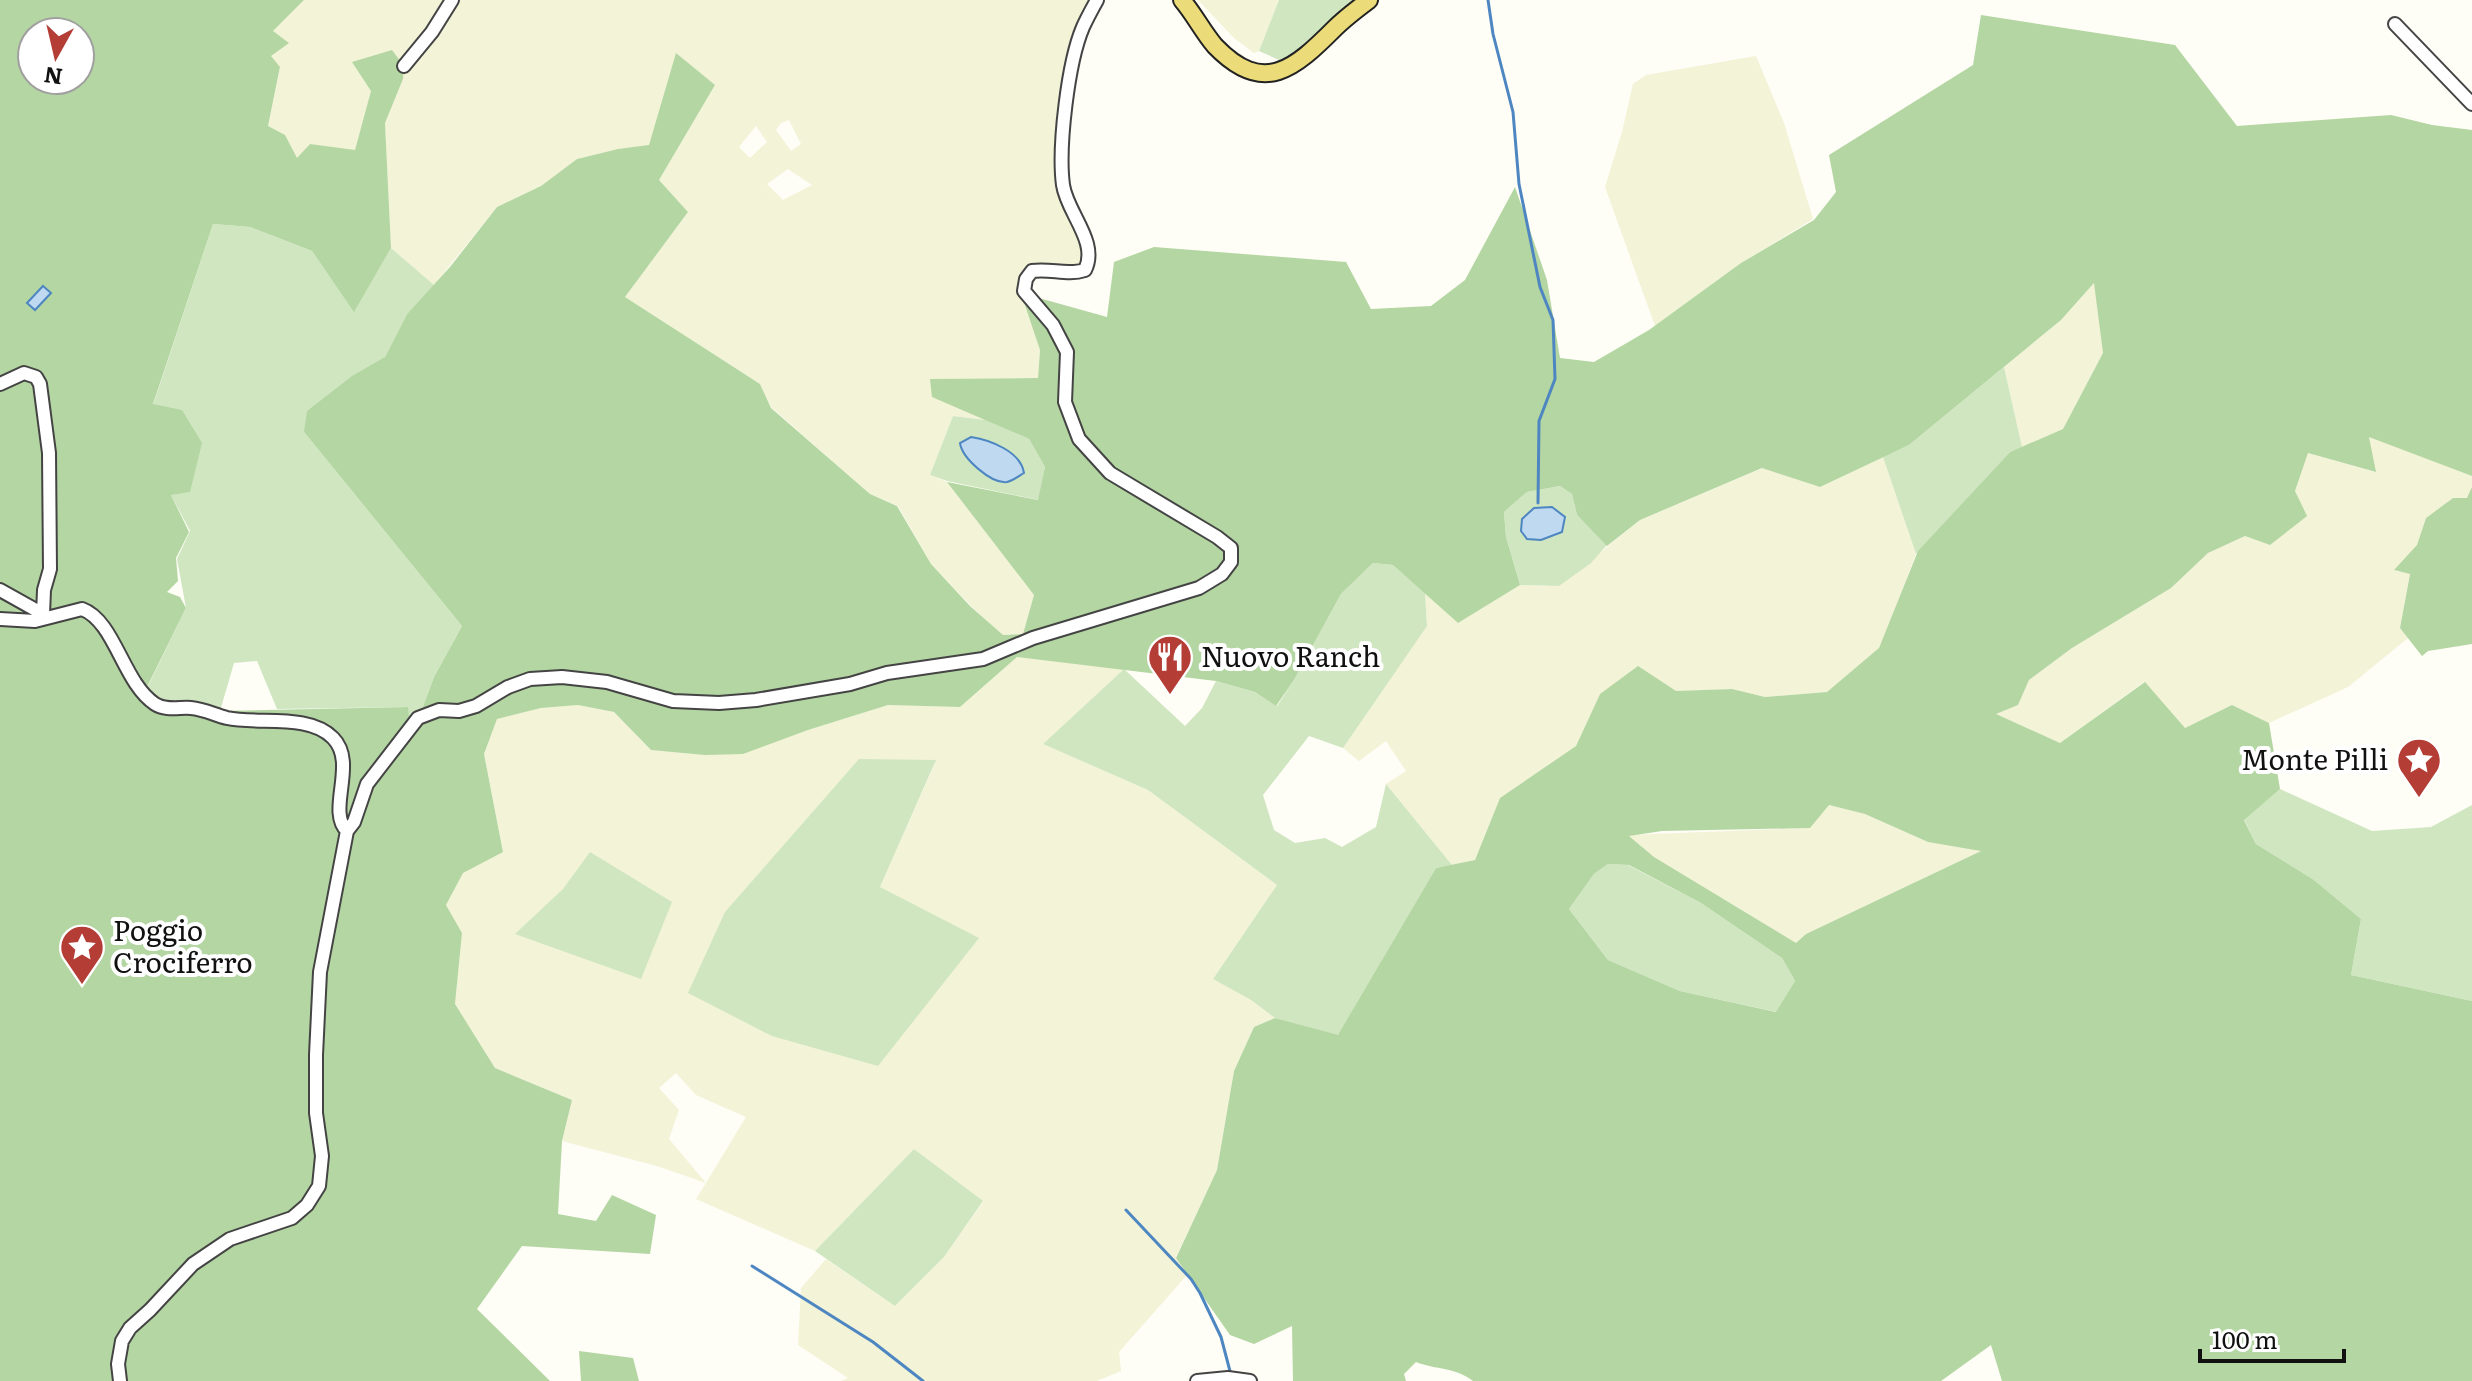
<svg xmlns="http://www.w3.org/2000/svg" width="2472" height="1381" font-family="Literata,serif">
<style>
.farmland{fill:#f2f3d7;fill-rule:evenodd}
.green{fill:#d0e6c1}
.forest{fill:#b4d6a2;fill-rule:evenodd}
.water{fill:#bfd9f1;stroke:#4d86c1;stroke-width:2}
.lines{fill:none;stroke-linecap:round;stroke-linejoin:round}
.stream{stroke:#4d86c1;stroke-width:3}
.minor-casing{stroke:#444;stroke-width:16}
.major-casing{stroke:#222;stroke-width:20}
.minor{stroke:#fff;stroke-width:12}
.major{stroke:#ebdc79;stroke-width:16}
.labels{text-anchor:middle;stroke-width:8;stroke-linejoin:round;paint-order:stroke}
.poi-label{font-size:28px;fill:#111;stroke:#fff;text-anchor:start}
</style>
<rect width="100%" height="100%" fill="#fefdf6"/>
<path class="farmland" d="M304,0H1097L1083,27L1062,169L1085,237V270L1044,269L1026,279L1033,328L1040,350L1038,378L931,379L933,397L986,420L953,416L930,475L947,482L1034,595L1023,634L1002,635L971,606L931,564L898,506L870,494L771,407L760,384L625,297L688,212L659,180L715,85L676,54L649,146L618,149L577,159L541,186L497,207L434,285L391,248L385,123L403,79L371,91L355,151L310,144L297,159L268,126L280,68L271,56L273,31ZM789,120L801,144L791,151L776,130L781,123ZM756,126L767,142L750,158L739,147ZM788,169L812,185L783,200L767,184Z
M1198,0H1279L1259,51L1254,53L1234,38Z
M1756,56L1784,123L1813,219L1741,263L1655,326L1605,187L1622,132L1633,84L1646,75Z
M2095,282L2103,353L2063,429L2022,447L2004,367L2061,320Z
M2369,436L2472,476V487L2468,498H2453L2426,518L2417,545L2395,571L2410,573L2400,628L2408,638L2348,687L2269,723L2232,705L2185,728L2144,682L2060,743L1995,714L2018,705L2029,680L2072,648L2171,588L2208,553L2245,536L2270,545L2306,516L2295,491L2308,453L2375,472Z
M1883,457L1916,554L1880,648L1827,692L1765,697L1732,689L1600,694L1576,746L1500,798L1475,860L1452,865L1386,784L1406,771L1386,741L1359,761L1343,748L1427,624L1425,593L1458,623L1520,585L1559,586L1640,520L1763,468L1820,487Z
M1017,657L1124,669L1043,744L1148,790L1277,885L1213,979L1251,1000L1275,1018L1254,1027L1234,1071L1217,1170L1176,1257L1187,1275L1119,1352L1121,1371L1097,1381H841L848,1378L798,1345L801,1288L826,1259L895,1306L944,1257L983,1202L914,1149L815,1251L696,1199L706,1183L657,1166L562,1141L572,1100L495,1068L455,1004L462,933L446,905L463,873L503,851L484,754L497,719L541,708L578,705L614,712L651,750L742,754L808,730L888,705L960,707ZM936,761L880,887L978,939L793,1040ZM676,1073L696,1095L746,1117L706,1183L669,1139L679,1110L659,1088Z
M1829,805L1865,814L1928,842L1983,850L1806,934L1796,943L1654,857L1628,835L1809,828Z"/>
<path class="green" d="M1279,0H1360L1300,50L1279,60L1259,51Z
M213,224L250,227L312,251L354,311L391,248L434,285L407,314L385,357L304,432L462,626L434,677L410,742L407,707L277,709L257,661L234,663L220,711L161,699L147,688L186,608L177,559L190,531L171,495L153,405Z
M2004,367L2022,447L2010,452L1916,554L1883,457L1909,445Z
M953,416L986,420L1029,439L1045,467L1039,500L947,481L930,475Z
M1560,486L1572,494L1577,515L1607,545L1591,563L1559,586L1520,585L1506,537L1504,512L1527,492Z
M1373,563L1393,565L1425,593L1427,626L1343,748L1309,736L1263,795L1274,830L1295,843L1325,838L1342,847L1376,827L1386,784L1452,865L1436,868L1338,1036L1275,1018L1251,1000L1213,979L1277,885L1148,790L1043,744L1124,669L1185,726L1202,708L1216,681L1255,692L1277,706L1294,680L1341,594Z
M859,759L936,760L880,887L979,938L878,1066L772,1036L688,993L725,912Z
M2280,789L2372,831L2431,827L2472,805V1001L2351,975L2361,919L2314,880L2256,844L2244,819Z
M590,852L672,902L641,979L515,934L563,889Z
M1608,864L1628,865L1701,903L1782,958L1795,981L1777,1012L1680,991L1608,960L1569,909L1594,874Z
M914,1149L983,1201L944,1257L895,1306L815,1251Z"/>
<path class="forest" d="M0,0H304L273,31L289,43L271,56L280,67L268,126L285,135L297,158L310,144L355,150L371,91L352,62L392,50L404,66L403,79L385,123L391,248L354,312L312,251L250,227L213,224L153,404L182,410L202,443L190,492L171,495L189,532L176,558L178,581L167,592L180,597L186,608L147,687L161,699L220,711L408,707L411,739L434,677L462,626L304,432L307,411L352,376L385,357L407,314L450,267L497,207L541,186L577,159L618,149L649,145L676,53L715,85L659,180L688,212L625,297L760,384L771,408L870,494L897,506L931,564L970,606L1003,635L1023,634L1034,595L947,482L1038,500L1045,467L1029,439L932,397L930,379L1038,378L1040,350L1021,293L1107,317L1114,262L1154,247L1346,262L1371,309L1431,306L1465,280L1515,187L1547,280L1560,358L1594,362L1649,330L1741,263L1814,220L1836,192L1829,155L1973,65L1981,15L2175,45L2237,126L2391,115L2432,125L2472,130V476L2369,437L2376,472L2308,453L2295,491L2307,516L2270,545L2245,536L2208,553L2171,588L2072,648L2029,680L2018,705L1996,714L2060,743L2145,682L2185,728L2232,705L2269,723L2280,789L2244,820L2256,844L2314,880L2361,919L2351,975L2472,1001V1381H2002L1991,1345L1941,1381H1473C1455,1367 1437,1370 1416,1362L1404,1374L1406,1381H1293L1292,1326L1254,1344L1230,1335L1176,1258L1217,1170L1234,1071L1254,1027L1275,1018L1338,1035L1436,868L1475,860L1500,798L1576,746L1600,694L1638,666L1676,691L1732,689L1765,697L1827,692L1879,648L1918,551L2010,452L2063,429L2103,353L2094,283L2061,320L1909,445L1820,487L1762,468L1640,520L1607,546L1577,515L1572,494L1560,486L1527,492L1504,512L1506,537L1520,585L1458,623L1393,565L1373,563L1341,594L1294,680L1276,706L1255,692L1216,681L1017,657L960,707L888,705L808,730L743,754L705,755L651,750L614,712L578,705L541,708L497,719L484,754L503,852L463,873L446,905L462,933L455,1004L495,1068L572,1100L562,1141L558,1214L596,1221L612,1195L656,1215L650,1254L522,1246L477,1309L550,1381H0ZM32,32H80V80H32ZM1829,805L1865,814L1928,842L1981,851L1806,934L1796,943L1654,857L1629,836L1662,831L1810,828ZM1608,864L1629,865L1701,903L1782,958L1795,981L1776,1012L1680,991L1608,960L1569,909L1594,874Z
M2472,487V644L2428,651L2422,656L2400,628L2410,574L2394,570L2417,545L2426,518L2453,498H2467Z
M579,1351L633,1358L639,1381H581Z"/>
<path class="water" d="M43,286L51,293L35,310L27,303Z
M971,437C991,440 1021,452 1024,473C1019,476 1012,481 1007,482C991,484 962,458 960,443Z
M1552,507L1565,517L1562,532L1541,540L1527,539L1521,531L1522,519L1534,508Z"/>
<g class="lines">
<path class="stream" d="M1488,0L1493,34L1513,112L1519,184L1540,287L1553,320L1555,379L1539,421L1538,503
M1126,1210L1191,1279L1200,1293L1221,1337L1231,1375
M752,1266L873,1342L923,1381"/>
<g class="minor-casing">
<path id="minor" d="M2395,24L2472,104
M404,66L432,32L452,0
M0,384L24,373L36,377L40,384L49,453L50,569L44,590L43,614L47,618
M0,590L43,614
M0,619L35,621L82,609C115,621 123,683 155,704C166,711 180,707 191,708C204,709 215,715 227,718C259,725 309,713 333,738C358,763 326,811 347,831
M120,1381L118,1364L122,1341L130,1328L150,1310L193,1264L230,1239L292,1218L307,1205L319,1186L322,1156L316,1113V1055L320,972L347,831L354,822L367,784L418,718L439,710L459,711L476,706L508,687L530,679L562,677L607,682L673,701L719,703L756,700L850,684L887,673L983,659L1033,638L1199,588L1222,574L1231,562V548L1217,537L1110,473L1079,439L1065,402L1067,352L1053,325L1024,291L1026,279L1032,271C1051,268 1067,276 1085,270C1099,242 1067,213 1063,185C1058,147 1068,62 1083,27C1087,18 1092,9 1097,0
M1197,1381L1228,1378L1250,1381"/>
</g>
<g class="major-casing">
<path id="major" d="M1182,0C1194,14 1203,32 1215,46C1264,97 1295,68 1335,28C1345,18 1357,9 1369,0"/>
</g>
<use href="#minor" class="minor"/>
<use href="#major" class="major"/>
</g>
<defs>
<g id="restaurant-pin" transform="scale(2.3)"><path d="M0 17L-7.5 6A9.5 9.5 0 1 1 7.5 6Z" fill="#b43d35" stroke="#fff"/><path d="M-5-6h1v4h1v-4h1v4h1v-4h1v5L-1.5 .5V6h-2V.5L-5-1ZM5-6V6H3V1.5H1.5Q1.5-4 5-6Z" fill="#fff"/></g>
<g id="sight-pin" transform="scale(2.3)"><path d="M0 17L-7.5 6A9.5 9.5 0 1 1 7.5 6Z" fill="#b43d35" stroke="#fff"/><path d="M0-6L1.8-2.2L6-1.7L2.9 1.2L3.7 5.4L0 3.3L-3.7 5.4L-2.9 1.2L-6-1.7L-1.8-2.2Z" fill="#fff"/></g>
</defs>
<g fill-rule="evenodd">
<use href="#restaurant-pin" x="1170" y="657"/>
<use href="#sight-pin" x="2419" y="760"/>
<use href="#sight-pin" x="82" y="947"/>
</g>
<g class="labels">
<g class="poi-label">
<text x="1201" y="667">Nuovo Ranch</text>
<text x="2388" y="770" text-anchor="end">Monte Pilli</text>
<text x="113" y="941">Poggio<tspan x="113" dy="32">Crociferro</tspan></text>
</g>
</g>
<g transform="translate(56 56) rotate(188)"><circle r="38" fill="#ffffff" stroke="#a0a0a0" stroke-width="2"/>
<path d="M0-6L14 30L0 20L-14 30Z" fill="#b43d35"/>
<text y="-12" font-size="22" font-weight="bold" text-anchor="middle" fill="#111111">N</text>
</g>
<path d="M2200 1349v12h144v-12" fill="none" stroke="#111111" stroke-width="4"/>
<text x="2212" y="1349" font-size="24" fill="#111111" stroke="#ffffff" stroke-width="6" paint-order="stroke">100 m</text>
</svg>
